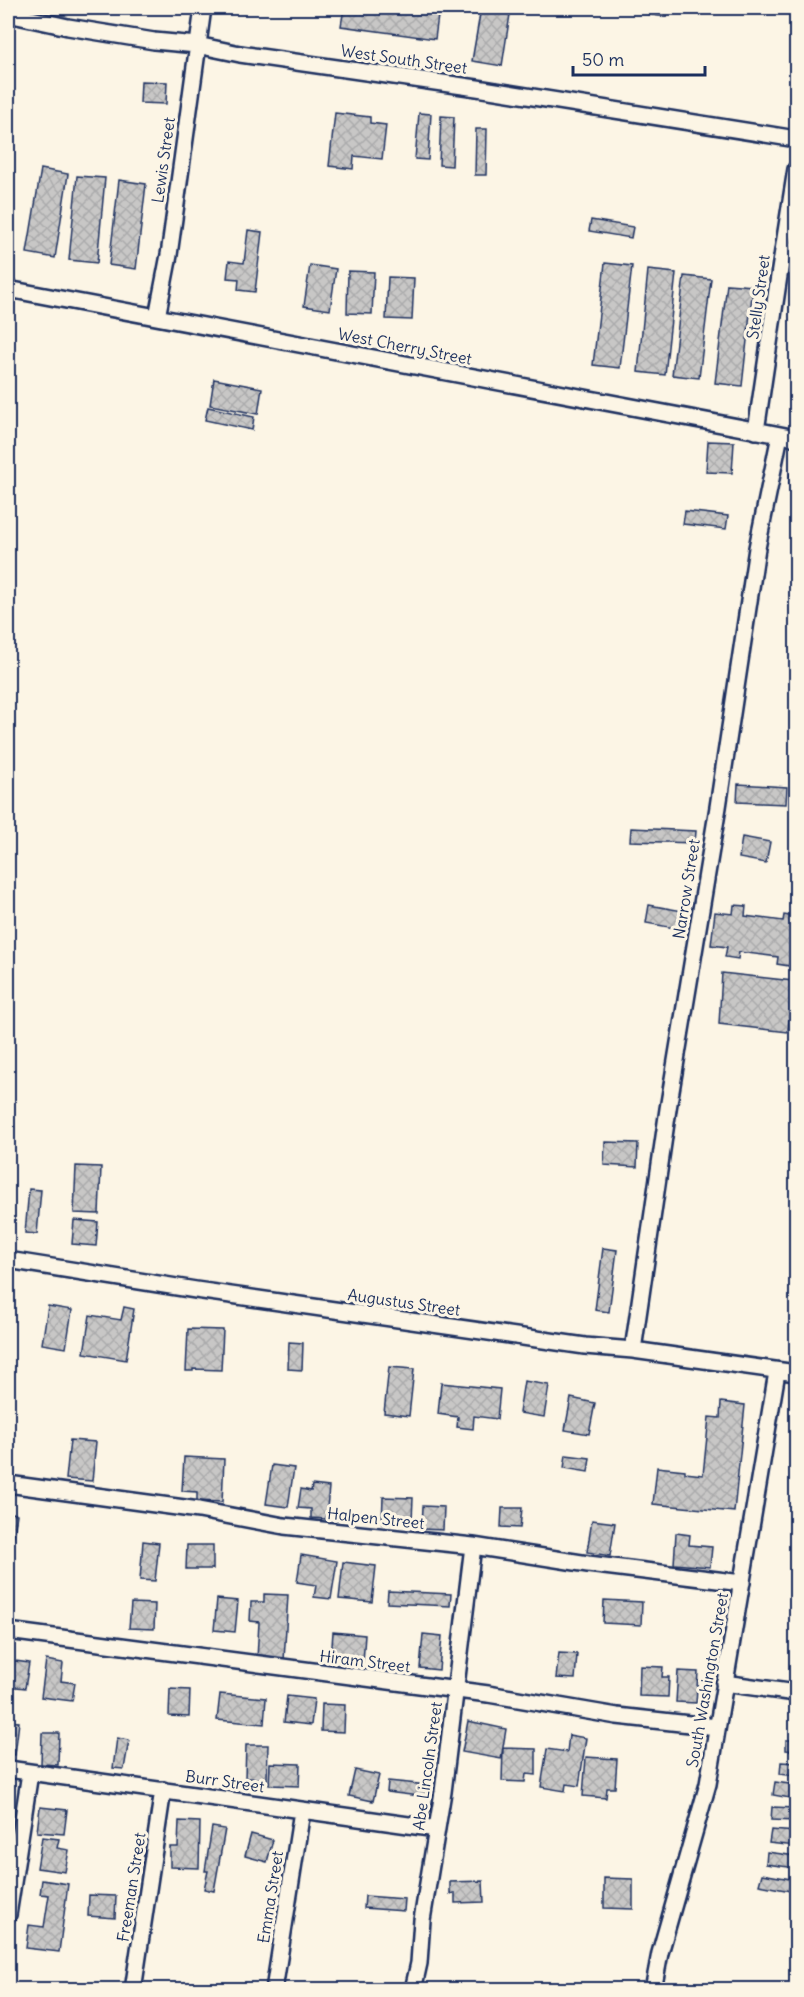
<svg xmlns="http://www.w3.org/2000/svg" width="804" height="1997" font-family="Delius,sans-serif">
<style>
.building{fill:url(#building-cross-hatch);stroke:#1b2f5e;stroke-width:1.5}
.lines{fill:none;stroke-linecap:round;stroke-linejoin:round}
.street-casing{stroke:#1b2f5e;stroke-width:20}
.street{stroke:#fcf5e5;stroke-width:15}
.labels{text-anchor:middle;stroke-width:6;stroke-linejoin:round;paint-order:stroke}
.street-label{font-size:16px;fill:#1b2f5e;stroke:#fcf5e5}
</style>
<defs>
<pattern id="building-cross-hatch" width="8" height="8" patternUnits="userSpaceOnUse" patternTransform="scale(1.5)"><rect width="8" height="8" fill="#c8c7c6"/><path d="M0 0l8 8M0 8l8-8" fill="none" stroke="#ababac"/></pattern>
</defs>
<rect width="100%" height="100%" fill="#fcf5e5"/>
<filter id="ink" filterUnits="userSpaceOnUse"><feTurbulence type="fractalNoise" baseFrequency=".0167" numOctaves="2"/><feDisplacementMap in="SourceGraphic" scale="12" xChannelSelector="R" yChannelSelector="G"/><feConvolveMatrix kernelMatrix="1 2 1 2 8 2 1 2 1" color-interpolation-filters="sRGB"/></filter>
<g filter="url(#ink)">
<path class="building" d="M344,8H439L435,39L341,26Z
M481,8H511L502,66L472,61Z
M640,8H668L666,17L639,13Z
M141,81L167,82L166,104L140,103Z
M335,113L370,117V123L386,125L382,159L354,156L353,169L329,166Z
M419,113L431,114L428,160L415,159Z
M441,116L454,117L452,166L439,165Z
M476,129H487L486,175H475Z
M41,169L68,174L55,258L27,253Z
M77,176L105,178L97,263L69,260Z
M119,180L146,184L136,269L109,265Z
M591,220L633,227L631,238L589,231Z
M248,230L262,232L255,292L238,290L239,279L227,278L229,261L244,263Z
M605,263L632,266L620,368L593,365Z
M310,265L336,269L330,310L304,306Z
M648,270L676,273L665,375L638,372Z
M348,271L374,272L372,314L347,313Z
M684,276L711,279L699,378L672,375Z
M388,277L414,278L412,320L386,319Z
M727,284L753,286L742,386L715,383Z
M796,363V397L790,396Z
M214,379L262,388L258,414L210,405Z
M208,407L254,417L252,430L205,420Z
M708,441L734,442L732,473L706,472Z
M790,474L796,475V486L789,485Z
M685,511L728,516L726,529L683,524Z
M738,784L787,787L786,804L737,802Z
M631,828L696,831L695,843L630,841Z
M742,837L770,842L766,863L739,858Z
M649,905L683,911L680,929L646,923Z
M734,905L746,906L745,916L783,921L784,915L796,917V967L777,964L778,957L739,952L738,959L725,957L727,947L711,945L715,912L733,914Z
M722,973L793,981L788,1032L719,1024Z
M605,1142L638,1143L637,1167L604,1165Z
M76,1166L101,1167L99,1214L74,1213Z
M29,1189L41,1190L37,1234L25,1233Z
M74,1220L98,1222L96,1246L72,1244Z
M603,1248L617,1250L609,1312L595,1310Z
M48,1306L72,1310L66,1348L42,1344Z
M124,1307L134,1309L126,1360L84,1353L90,1315L121,1320Z
M188,1329L223,1330L221,1370L193,1369V1371H186Z
M289,1342L303,1343L302,1370L288,1369Z
M389,1367L414,1369L409,1416L384,1413Z
M524,1381L549,1385L544,1417L519,1413Z
M441,1383L500,1389L497,1419L474,1416L473,1429L457,1427L458,1417L438,1414Z
M571,1398L595,1403L589,1434L565,1430Z
M721,1402L745,1405L734,1512L653,1504L657,1467L685,1470V1473L703,1475L709,1417L720,1418Z
M70,1440L96,1442L92,1481L66,1479Z
M566,1455L590,1458L588,1472L564,1468Z
M184,1457L224,1459L222,1502L197,1501V1492L182,1491Z
M272,1465L294,1468L288,1507L266,1504Z
M312,1485L329,1487L326,1519L311,1518V1509L298,1508L301,1489L311,1491Z
M383,1497L413,1498L412,1520H397V1524H382Z
M423,1506L444,1507L443,1530L422,1529Z
M502,1508H522L520,1528L501,1527Z
M8,1512L17,1514L12,1549L8,1548Z
M592,1520L615,1523L610,1556L587,1552Z
M676,1533L690,1535L689,1545L712,1547L710,1567L674,1564Z
M143,1541L159,1543L155,1581L140,1580Z
M187,1545H213V1569H186Z
M301,1555L337,1561L331,1599L314,1597L316,1585L297,1582Z
M343,1562L376,1566L372,1602L339,1599Z
M388,1591L451,1594L450,1606L387,1603Z
M264,1594L288,1595L284,1660L257,1659L259,1622L250,1621L251,1602H264Z
M217,1599L238,1601L235,1632L214,1630Z
M604,1600L642,1602L641,1625L603,1623Z
M131,1603L155,1604L154,1629L129,1628Z
M333,1632L365,1635L363,1662L331,1660Z
M423,1634L442,1636L439,1670L420,1668Z
M559,1653L577,1654L575,1679L556,1678Z
M8,1660L29,1663L25,1688L8,1686Z
M46,1660L63,1663L61,1681L75,1683L72,1701L41,1697Z
M640,1666L663,1667L662,1677H669L668,1697L639,1696Z
M678,1671L698,1672L696,1703L676,1702Z
M170,1689L190,1690L189,1717L169,1716Z
M220,1694L266,1698L264,1724L217,1720Z
M287,1696L314,1699L311,1725L284,1722Z
M322,1704L345,1705L344,1732L321,1731Z
M8,1721L19,1722L15,1755L8,1754Z
M468,1721L506,1729L501,1759L462,1752Z
M42,1733H59L58,1765L41,1764Z
M569,1735L586,1738L579,1786L566,1784L565,1791L541,1787L547,1749L567,1752Z
M117,1738L129,1740L124,1769L113,1768Z
M786,1740H796V1751L786,1750Z
M246,1745H268L267,1779L245,1778Z
M503,1748L536,1749V1775L526,1774L525,1782L502,1781Z
M586,1757L617,1759L615,1788H607L606,1798L583,1796Z
M781,1762L796,1763V1776L780,1774Z
M270,1763L300,1764L299,1786L269,1785Z
M355,1770L379,1775L373,1801L349,1796Z
M388,1781L428,1785L427,1797L387,1792Z
M775,1782L796,1785V1799L773,1795Z
M40,1807L67,1810L64,1834L37,1832Z
M772,1807L796,1808V1821L771,1820Z
M179,1821L200,1822L199,1868L170,1867V1847H178Z
M212,1827L225,1829L214,1891L204,1889L208,1871H205Z
M771,1830L796,1832V1846L769,1843Z
M251,1834L273,1840L267,1862L245,1856Z
M42,1837L59,1839L57,1848L69,1850L65,1872L37,1868Z
M767,1852L796,1856V1868L766,1864Z
M762,1874L796,1880V1892L759,1885Z
M604,1878L633,1879V1909L604,1908Z
M42,1880L68,1884L59,1952L26,1948L29,1925L44,1927L49,1895L40,1894Z
M483,1881L484,1902L455,1903V1893L450,1894V1882Z
M89,1895L116,1896L115,1918L88,1916Z
M365,1896L405,1899L404,1911L364,1908Z"/>
<g class="lines">
<g class="street-casing">
<path id="street" d="M8,14L68,27L154,41L197,45L240,54L477,88L796,139
M8,289L796,438
M157,317L169,255L203,8
M756,431L779,276L796,169
M8,1260L196,1290L585,1346L633,1350L796,1373
M633,1350L668,1109L718,807L757,548L780,435
M8,1484L199,1510L284,1526L473,1546L588,1564L742,1583
M8,1631L488,1694L617,1716L717,1727
M724,1683L796,1693
M8,1769L437,1829
M8,1915L30,1773
M133,1990L163,1790
M274,1990L302,1811
M413,1990L419,1963L422,1920L443,1792L473,1546
M653,1990L660,1953L708,1784L777,1372"/>
</g>
<use href="#street" class="street"/>
</g>
</g>
<g class="labels">
<g class="street-label">
<text transform="translate(404 59) rotate(8)" y="6">West South Street</text>
<text transform="translate(163 160) rotate(-82)" y="6">Lewis Street</text>
<text transform="translate(758 297) rotate(-82)" y="6">Stelly Street</text>
<text transform="translate(405 346) rotate(11)" y="6">West Cherry Street</text>
<text transform="translate(686 889) rotate(-81)" y="6">Narrow Street</text>
<text transform="translate(404 1302) rotate(8)" y="6">Augustus Street</text>
<text transform="translate(376 1518) rotate(6)" y="6">Halpen Street</text>
<text transform="translate(365 1661) rotate(7)" y="6">Hiram Street</text>
<text transform="translate(707 1680) rotate(-80)" y="6">South Washington Street</text>
<text transform="translate(427 1766) rotate(-82)" y="6">Abe Lincoln Street</text>
<text transform="translate(225 1781) rotate(8)" y="6">Burr Street</text>
<text transform="translate(131 1887) rotate(-81)" y="6">Freeman Street</text>
<text transform="translate(270 1897) rotate(-81)" y="6">Emma Street</text>
</g>
</g>
<rect width="804" height="1997" fill="none" stroke="#fcf5e5" stroke-width="30"/>
<rect x="15" y="15" width="774" height="1967" fill="none" stroke="#1b2f5e" stroke-width="2" filter="url(#ink)"/>
<path d="M573 66v9h132v-9" fill="none" stroke="#1b2f5e" stroke-width="3"/>
<text x="582" y="66" font-size="18" fill="#1b2f5e" stroke="#fcf5e5" stroke-width="4.5" paint-order="stroke">50 m</text>
</svg>
